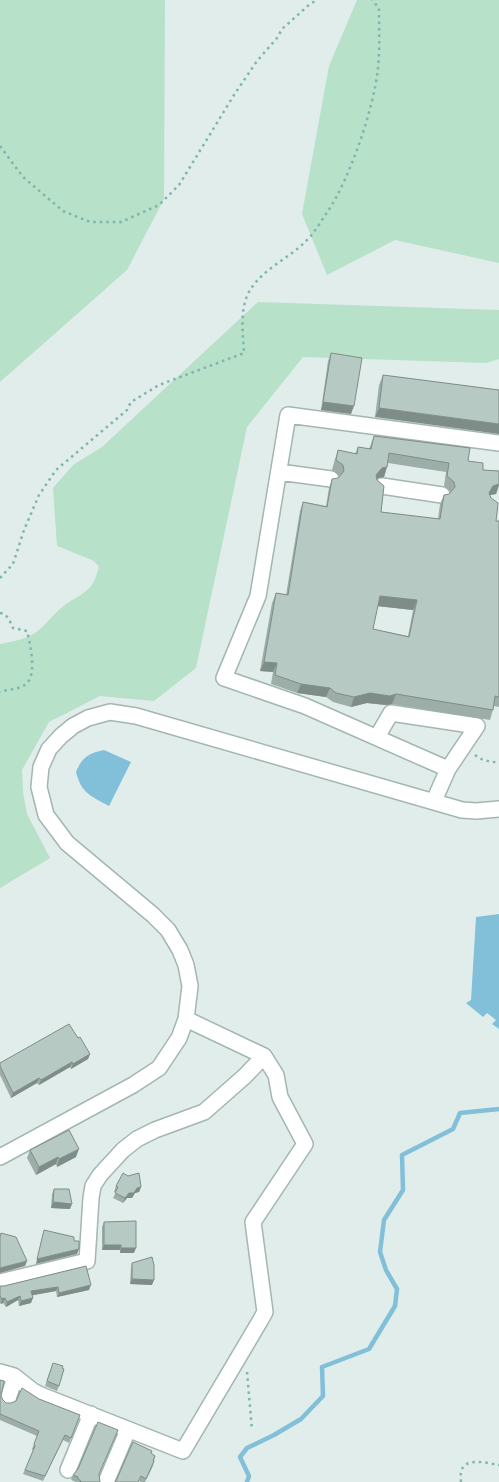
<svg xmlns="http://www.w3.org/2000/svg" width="499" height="1482" font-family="'PT Sans',sans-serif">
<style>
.green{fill:#b7e1c9}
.water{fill:#82bfd9}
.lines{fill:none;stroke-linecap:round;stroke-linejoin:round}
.stream{stroke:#82bfd9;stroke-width:4.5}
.minor-casing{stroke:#a3b6b2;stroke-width:18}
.path{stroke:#7eb5ac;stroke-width:2.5;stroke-dasharray:2.5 4;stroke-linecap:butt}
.minor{stroke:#fff;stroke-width:15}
.wall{fill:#9dada8;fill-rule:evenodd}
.shaded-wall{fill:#7f8d88}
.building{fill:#b6c9c3;stroke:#7f8d88;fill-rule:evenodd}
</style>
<rect width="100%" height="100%" fill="#e1edea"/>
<path class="green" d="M0,0H165L164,199L127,270L0,382Z
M357,0H499V263L395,240L327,275L302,214L329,66Z
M258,302L499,310V359L486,363L303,357L247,427L196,668L154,701L100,696L49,722L22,770L23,792L27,814L50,858L0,888V644C12,642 31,638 40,629C48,622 56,611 65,605C85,591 93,592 99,566L92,560L57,546L53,488L73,465L102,447Z"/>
<path class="water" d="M104,750L131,762L109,806C92,797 81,793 76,772C82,757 89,753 104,750Z
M499,914V1029L492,1024L496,1020L487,1013L483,1017L466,1003L471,1000L476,917Z"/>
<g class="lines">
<path class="stream" d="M247,1482L249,1476L240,1457L247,1448L274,1435L301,1419L323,1396L322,1367L369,1349L395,1306L397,1289L386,1270L380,1252L384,1220L403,1190L402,1155L453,1129L460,1113L499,1109"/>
<g class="minor-casing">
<path id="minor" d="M279,472L331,479
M382,486L442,495
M377,737L391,713L477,726L448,769
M434,801L448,769L305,706L224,678L258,596L288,415L499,443
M0,1157L133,1085L159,1068L179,1038L186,1019L190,986L186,965L180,950L168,930L153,915L67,843L46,815L39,787L41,767L49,749L61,736L73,726L88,718L110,712L136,716L462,810L476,811L499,809
M0,1282L87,1261L91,1198L93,1186L100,1175L123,1150L137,1139L155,1130L204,1112L245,1076L264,1056
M0,1372L14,1376L33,1391L41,1395L183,1451L260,1321L265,1312L253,1222L305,1144L280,1097L276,1075L264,1056L186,1019
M8,1399L15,1377
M68,1470L91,1414
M106,1482L128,1430"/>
</g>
<path class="path" d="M0,146L23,177L63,211L90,222H121L159,205L179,185L234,95L257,61L277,38L282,29L310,4L317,0
M0,578L13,564L24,530L39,495L56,470L127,410L131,402L159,385L244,353C243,335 240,313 247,296C258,271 287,260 305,242C314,234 321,221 328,211C350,178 374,108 378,68C380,48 379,28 379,8L372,0
M0,613C8,614 10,622 13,628L27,631C30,643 37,673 27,683C20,690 8,689 0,692
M475,755L483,760L499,763
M247,1372L252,1430
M461,1482C457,1455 482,1462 499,1465"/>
<use href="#minor" class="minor"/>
</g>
<path class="wall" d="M331,353L351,414L321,410L328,361Z
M383,375L499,390L375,417L379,385Z
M374,436L468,461L483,470L499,471V486L496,494L490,495L496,521H499V707L494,706L490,720L392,704L386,705L367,703L351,707L333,702L326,697L297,693L271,684L273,672L260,671L272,603L276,593L286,595L300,511L303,502L326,506L329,488L332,479L338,478L340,476L339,475L332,470L335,459L338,450L355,454L358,447L369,449ZM388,463L446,472L444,486L450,491L451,492L449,494L444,495L440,504L438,519L381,512L377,479L378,478L384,477ZM378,606L413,610L408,636L373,629Z
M78,1038L90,1054L88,1059L71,1069L70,1067L39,1085L37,1083L11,1098L0,1075V1063Z
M30,1150L76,1157L57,1167L56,1164L36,1175L27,1158Z
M116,1186L141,1187L139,1192L135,1193L132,1198H127L123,1203L113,1198L116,1192H114Z
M54,1189L70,1209L51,1208L52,1194Z
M104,1222L134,1253H120V1250H102V1227Z
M132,1263L152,1285L130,1284L131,1268Z
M86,1266L89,1290L57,1297L56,1291L32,1295L31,1303L19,1306L18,1300L6,1307L3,1303L1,1304L0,1303V1286H4Z
M53,1363L59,1386L57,1391L45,1386Z
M0,1380L1,1396L3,1400L6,1403H11L39,1399L80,1415L69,1443L63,1440L43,1481L23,1474L33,1451L32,1449L37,1436L0,1420Z
M151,1453L155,1456L153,1466L145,1482H141L139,1481Z
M99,1474L100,1482H76L71,1480L73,1475Z"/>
<path class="shaded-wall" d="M323,402L354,406L351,414L321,410Z
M379,408L499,424V434L375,417Z
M387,467L384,477L378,478L373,484L376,475L382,468Z
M499,484L496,494L490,495L489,493L493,486Z
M380,596L417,600L413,610L376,606Z
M264,662L277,663L273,672L260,671Z
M301,684L330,688L326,697L297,693Z
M370,693L396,694L392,704L386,705L367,703L351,707L354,697Z
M90,1054L88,1059L71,1069L73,1064Z
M72,1062L70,1067L39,1085L41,1080Z
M39,1078L37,1083L11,1098L13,1093Z
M79,1149L76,1157L57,1167L59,1159Z
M58,1157L56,1164L36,1175L39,1167Z
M141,1187L139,1192L135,1193L132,1198H127L123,1203L125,1198L129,1193L137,1188Z
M53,1202L72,1204L70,1209L51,1208Z
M104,1245H121L120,1250H102Z
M121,1248H136L134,1253H120Z
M79,1249L77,1254L36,1264L37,1259Z
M27,1261L25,1266L0,1273V1268Z
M132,1279L154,1280L152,1285L130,1284Z
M91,1285L89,1290L57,1297L59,1293Z
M58,1287L56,1291L29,1296L31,1291Z
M20,1296L18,1300L6,1307L7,1302Z
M5,1298L3,1303L1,1304L2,1299Z
M33,1298L31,1303L19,1306L21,1301Z"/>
<path class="building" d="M331,353L362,358L354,406L323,402Z
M383,375L499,390V424L379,408Z
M374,436L470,448L468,461L483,463V470L499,471V484L493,486L489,493L491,498L498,503L496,521H499V697L495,696L493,710L396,694L390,696L370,693L354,697L336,693L330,688L301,684L275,675L277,663L264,662L276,593L288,595L303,502L327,507L332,479L338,478L344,471L343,465L336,460L338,450L357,454L358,447L371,449ZM389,453L449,463L447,476L454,482L455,487L449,494L444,495L440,519L381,512L384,486L377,480L376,475L382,468L387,467ZM380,596L417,600L409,637L373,629Z
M69,1024L78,1038L80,1037L90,1054L73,1064L72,1062L41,1080L39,1078L13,1093L0,1066V1063Z
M69,1130L79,1149L59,1159L58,1157L39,1167L30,1150Z
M123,1173L128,1176L139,1173L141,1187L137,1188L134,1193H129L125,1198L115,1193L118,1187L116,1186Z
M54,1189H69L72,1204L53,1202Z
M136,1221V1248H121V1245H104V1222Z
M44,1230L74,1237V1241H79V1249L37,1259Z
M1,1233L16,1237L27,1261L0,1268V1237Z
M152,1257L154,1265V1280L132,1279V1263Z
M86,1266L91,1285L59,1293L58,1287L31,1291L33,1298L21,1301L20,1296L7,1302L5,1298L2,1299L0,1296V1286H4Z
M53,1363L63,1366L62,1368L64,1369L59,1386L47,1381Z
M0,1380L4,1381L1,1396L3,1400L6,1403H11L16,1401L22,1388L39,1399L80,1415L71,1438L65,1435L45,1476L25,1470L35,1446L34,1444L39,1431L0,1414Z
M98,1422L118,1430L99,1474L100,1482H80L81,1481L78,1479V1477L73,1475L78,1469Z
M133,1442L152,1451L151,1453L155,1456L153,1461H154L146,1479L141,1476L138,1482H115L116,1481Z"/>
</svg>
